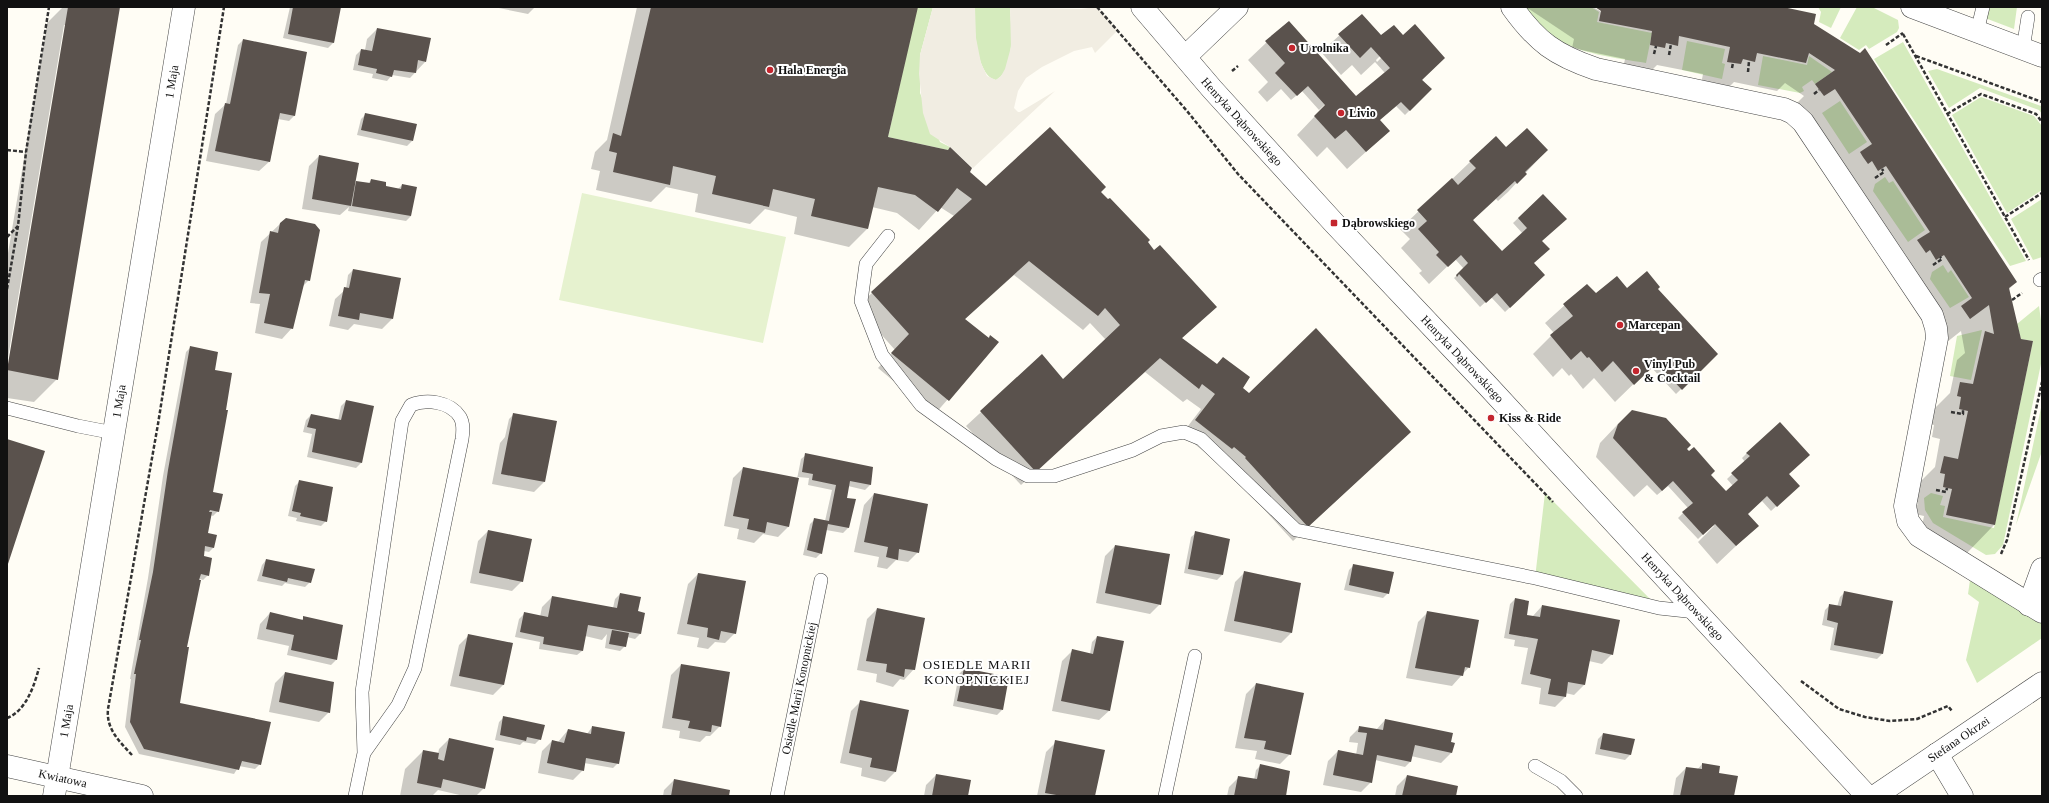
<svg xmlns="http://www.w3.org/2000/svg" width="2049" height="803" font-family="Georgia,serif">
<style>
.green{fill:#d5ebbd}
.pitch{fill:#e6f2cf}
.plaza{fill:#f1ede2}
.shadow{fill:#0003;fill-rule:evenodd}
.building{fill:#5a524d}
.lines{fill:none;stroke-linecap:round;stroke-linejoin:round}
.service-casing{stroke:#444;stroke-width:14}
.minor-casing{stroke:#444;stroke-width:23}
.tertiary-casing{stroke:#444;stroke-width:23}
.path{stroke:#333;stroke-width:2.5;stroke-dasharray:4 2;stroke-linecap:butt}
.service{stroke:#fff;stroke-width:13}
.minor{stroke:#fff;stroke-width:22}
.tertiary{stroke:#fff;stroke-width:22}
.poi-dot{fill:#c4262e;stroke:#fff;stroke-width:1.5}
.labels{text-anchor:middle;stroke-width:4;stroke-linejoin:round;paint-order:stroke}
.poi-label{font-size:12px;font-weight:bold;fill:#111;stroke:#fff;text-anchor:start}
.street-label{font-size:12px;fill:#111;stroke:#fff}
.neighbourhood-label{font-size:13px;letter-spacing:1px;fill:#111;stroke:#fff}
</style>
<rect width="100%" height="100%" fill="#fffdf5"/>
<path class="green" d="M917,7H933L920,55V93L940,142L950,147L948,150L888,137Z
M975,7H1010C1011,26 1016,70 996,80C976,77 973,23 975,7Z
M1525,7H1591L1599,12L1597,22L1652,33L1646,63C1618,58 1576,54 1553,36C1542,28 1534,17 1525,7Z
M1818,7H1841L1831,28L1819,22L1821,12Z
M1857,7H1872L1898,20L1899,28L1897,32L1869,49L1866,45L1859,50L1840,38Z
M1987,7H2017L2014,29L1985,18Z
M1687,41L1725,49L1722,63L1725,64L1722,79L1682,70Z
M1903,42L2026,261L2010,266L1874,59Z
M1763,56L1807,65L1809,56L1832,72L1815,84L1812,80L1802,87L1804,91L1800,93L1758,85Z
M1937,69L2041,106L2042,114L2039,110L1980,88L1949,108L1928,71Z
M1981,97L2034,116L2042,126V190L2007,213L1952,115Z
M1840,101L1867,142L1849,154L1822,113Z
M1885,177L1889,183L1893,181L1925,230L1908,242L1873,191L1875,184Z
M2042,199V257L2033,260L2011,219Z
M1943,265L1948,273L1951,270L1969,297L1950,308L1930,279L1932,272Z
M2039,306L2042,328V359L2003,545L1995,554L1986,555L1933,523L1925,510L1924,498L1931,493L1943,496L1940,505L1945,506L1943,517L1994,528L2033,341L2021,339L2017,324Z
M1982,330L1971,380L1950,376L1957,336Z
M2042,403V451L2016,525Z
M1545,493L1659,608L1535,578Z
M1970,580L2042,623V638L1977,683L1966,660L1979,602L1968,594Z"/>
<path class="pitch" d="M582,193L786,237L763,343L559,300Z"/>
<path class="plaza" d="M933,7H975L976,38L981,63L987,76L996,80L1001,76L1005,69L1011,47L1010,7L1081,9L1097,7L1118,30L1095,53L1092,47L1074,51L1042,67L1026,78L1018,91L1014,108L1018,112H1020L1055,91L973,168L950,147L930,134L923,113L919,74L920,55Z"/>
<path class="shadow" d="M63,7H113L57,379L34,402L7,398V376L66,25H64L7,364V259L47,23Z
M290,7H340L333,43L328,48L283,38Z
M494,7H535L528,14Z
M637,7H917L887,137L968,172L986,187L1099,192L1146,242L1201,321L1181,339L1249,394L1410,432L1293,541L1231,473L1182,434L1201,409L1187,399L1183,402L1145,372L1021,485L966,426L1042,356L1063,380L1106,340L1090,323L1083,330L1014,275L964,320L988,338L990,336L998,342L934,415L878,368L895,350L857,307L954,216L940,207L919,230L897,213L872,207L867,229L849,247L794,234L797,217L765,209L750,224L695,212L698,194L666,187L651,202L596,190L600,171L591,169L595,152L607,140Z
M1506,7H1593L1605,14L1597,7H1778L1813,25L2016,282L2009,289L1994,525L1967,553L1919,542L1924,516L1915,514L1918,502L1913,501L1917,485L1935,467L1940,439L1932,437L1934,425L1930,424L1932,411L1950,393L1957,360L1965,353L1961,331L1942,346L1788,112L1804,96L1785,83L1777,91L1734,82L1727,89H1700L1703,74L1657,65L1649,73H1622L1625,59L1572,48L1574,39L1529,9L1510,21Z
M1362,15L1431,89L1405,115L1396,106L1384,116L1379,120L1389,131L1347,169L1327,147L1317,157L1297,135L1335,95L1319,110L1302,91L1291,100L1281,89L1267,102L1258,92L1268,82L1248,60L1288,22L1356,98L1385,73L1375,62L1361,75L1352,65L1341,75L1321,52ZM1384,52L1386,53L1377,62L1376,60Z
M377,29L425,62L410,78L392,75L387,81L372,78L373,74L353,70L356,55L361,50H365L367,39Z
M243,40L306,53L294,116L289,121L278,119L270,161L259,171L206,161L215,114L226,104L238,45Z
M366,114L412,141L407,146L357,135L361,119Z
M1506,149L1547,150L1508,192L1498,201L1496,199L1472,221L1502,253L1523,234L1513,223L1543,195L1541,242L1533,263L1539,280L1505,312L1491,297L1480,307L1454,278L1464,269L1455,259L1429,284L1419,273L1422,271L1401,248L1410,239L1400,229L1470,162Z
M319,156L354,185L357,182L368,184L371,180L385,187L398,189L402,185L411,216L406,221L348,211L349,207L340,215L302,209L309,166Z
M281,223L309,280L302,287L292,328L282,339L255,333L260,304L250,303L261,242Z
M353,270L392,319L382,329L354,324L348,330L329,326L335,299L346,289L348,275Z
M1587,285L1596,295L1627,289H1657L1717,354L1676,394L1651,367L1615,402L1594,378L1583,389L1571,374L1569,376L1562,368L1553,377L1533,354L1554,333L1545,323Z
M190,348L214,371L212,493L218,511L213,516L210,515L207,534L214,547L209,552L204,551L203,557L208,575L203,580L200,579L186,648L178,704L260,764L255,769L239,766L234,774L139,754L125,727L131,679H130L148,578L163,476L186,352Z
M346,401L373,407L361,463L356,468L307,457L312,434L303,432L306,420L311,415L338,421L341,406Z
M514,414L544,482L534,492L492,484L500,443L505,437L509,419Z
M1618,424L1681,453L1709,475L1726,493L1733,486L1727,479L1745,462L1742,458L1747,453L1788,474L1794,490L1771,511L1762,501L1747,514L1757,526L1717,564L1698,542L1714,526L1713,525L1698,539L1678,518L1688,508L1668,486L1657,495L1647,485L1634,497L1596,457L1600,443Z
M806,455L872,468L870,485L865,490L848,486L846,499L848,528L843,533L826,530L821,553L816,558L803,555L810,524L815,519L825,521L832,490L808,485L809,478L798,477L788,527L778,537L763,534L754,543L737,539L739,529L724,526L733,478L743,468L797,479L801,459Z
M300,481L326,521L321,526L296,521L297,518L288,516L295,486Z
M874,494L918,552L908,562L896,560L887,569L877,567L879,557L854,552L864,505Z
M488,531L522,581L512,591L470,583L478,541Z
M1196,533L1222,575L1217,580L1184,573L1191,537Z
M1115,546L1160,604L1150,614L1096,603L1105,556Z
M266,560L310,582L305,587L285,583L282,586L257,581L262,565Z
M1354,565L1388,593L1383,598L1344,590L1349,570Z
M1245,572L1300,584L1291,633L1281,643L1224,631L1235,582Z
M698,574L735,633L725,643L715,642L708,649L697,647L699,638L677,634L688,584Z
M1845,592L1882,654L1877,659L1830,650L1834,628L1822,625L1825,610L1830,605L1837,607L1840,597Z
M620,594L636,612L640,634L635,639L627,637L625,646L620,651L605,648L607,634L602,640L585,636L582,651L577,655L539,649L540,642L515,637L519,619L524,614L540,617L542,607L552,597L613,608L615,599Z
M1515,599L1526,616L1532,617L1542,606L1612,654L1602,664L1589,661L1584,685L1574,695L1565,693V697L1555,707L1539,704L1541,688L1521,684L1528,648L1514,646L1515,640L1504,638L1510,604Z
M877,609L914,669L904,680L900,679L893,687L876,682L877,674L857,670L867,619Z
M1428,612L1469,667L1452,686L1406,678L1418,622Z
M270,613L301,620L304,618L336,660L331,665L287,655L289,646L257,639L260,624Z
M469,635L511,643L503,685L493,695L450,686L459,645Z
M1097,637L1110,710L1099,720L1052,711L1062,661L1072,651L1090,654L1092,642Z
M681,665L720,726L710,736H706L700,742L679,738L680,731L662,728L671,675Z
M964,669L1002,710L997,715L953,706L959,674Z
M285,673L329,712L319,722L269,712L275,683Z
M1256,684L1290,754L1280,764L1255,759L1257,751L1235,748L1246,694Z
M861,701L895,772L885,782L861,776L862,768L840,763L851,711Z
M504,717L540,739L535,744L523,742L520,745L495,740L499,722Z
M1385,720L1454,743L1451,753L1441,763L1411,756L1410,762L1405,767L1375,760L1371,782L1361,792L1323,785L1328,761L1338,751L1356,755L1358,743L1349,742L1350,737L1360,727L1376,730Z
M592,727L618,763L613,768L584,763L583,770L573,780L538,773L542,751L552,741L558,742L568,730L587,734Z
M1603,734L1634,740L1630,755L1625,760L1595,754L1598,739Z
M449,739L484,788L476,796H464L438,790L432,796H400L405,769L423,751L438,754L439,749Z
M1056,742L1094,796H1037L1046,752Z
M1702,764L1718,774L1733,796H1673L1676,778L1686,768L1697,770Z
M1261,765L1285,796H1227L1229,787L1239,777L1254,780L1256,770Z
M936,775L967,796H924L926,785Z
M1407,776L1455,796H1395L1397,786Z
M674,780L728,796H663L664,790Z"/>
<path class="building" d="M68,7H120L58,380L7,370Z
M293,7H341L334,43L288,34Z
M651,7H918L888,137L948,150L950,147L972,168L970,172L986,186L1050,127L1106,187L1101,192L1108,199L1110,198L1150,240L1148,242L1154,250L1160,245L1217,307L1182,338L1217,364L1223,357L1250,377L1243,388L1249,393L1316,328L1411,432L1308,527L1245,458L1246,457L1234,447L1232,449L1195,420L1215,394L1202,384L1199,389L1160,358L1036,472L980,411L1042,354L1063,379L1120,325L1105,308L1098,316L1029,261L965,319L989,338L990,335L999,342L949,401L891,353L909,334L871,292L972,199L957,188L938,212L915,195L878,187L868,229L811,216L815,199L773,189L769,207L712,194L716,176L673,166L670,185L613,172L617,153L609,151L613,133L621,136Z
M1595,7H1783L1816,14L1814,24L1860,53L1865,48L2017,282L2009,288L2021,339L2033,341L1995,525L1946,515L1952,489L1943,487L1945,474L1940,473L1944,456L1958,459L1968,411L1959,409L1961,397L1957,396L1960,382L1973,384L1985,331L1994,334L1989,305L1970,319L1961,306L1972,298L1944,255L1936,260L1930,250L1926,253L1917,240L1930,232L1886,166L1878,171L1872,161L1868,164L1863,157L1860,152L1872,144L1835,89L1824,96L1815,84L1835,70L1809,53L1806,63L1757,53L1755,62L1743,59L1741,64L1727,62L1730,47L1679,36L1678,46L1666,43L1665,48L1650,45L1652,31L1599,21L1601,11Z
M1362,14L1381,35L1394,25L1403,35L1415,24L1445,58L1422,80L1432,89L1410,111L1401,102L1380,120L1390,131L1366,152L1346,130L1335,139L1314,116L1325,105L1308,86L1297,96L1275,73L1285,63L1265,41L1289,21L1356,96L1390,68L1371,47L1360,58L1338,34Z
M377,28L431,38L426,62L418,60L416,73L394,70L392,77L376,73L377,69L358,65L361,49L372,51Z
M243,39L307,52L295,116L280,113L270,162L215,151L225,103L230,104Z
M365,113L417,124L413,141L361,130Z
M1527,128L1548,150L1525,172L1527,174L1517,184L1515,181L1473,220L1502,251L1527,228L1518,218L1543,194L1567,219L1542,241L1550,249L1534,263L1545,275L1510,308L1497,293L1486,303L1459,274L1457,277L1456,275L1468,263L1461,255L1448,267L1436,255L1439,252L1418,229L1427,221L1417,210L1452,178L1458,185L1476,168L1469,161L1496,136L1506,147Z
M319,155L359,163L351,206L312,199Z
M371,179L386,182V186L401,189L402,184L417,187L411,216L352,206L356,181L370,183Z
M286,218L315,224L320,230L310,281L305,280L293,329L264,323L270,294L259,293L270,231L278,233L280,223Z
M353,269L401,278L393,319L360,313L359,320L338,316L344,287L349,288Z
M1647,271L1660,287L1658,289L1718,354L1682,390L1657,363L1634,385L1613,361L1602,372L1589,357L1587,358L1581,351L1571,360L1550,335L1573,316L1563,304L1587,284L1596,293L1617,276L1627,288Z
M190,346L218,352L215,370L232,373L226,410H228L213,492L223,494L219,512L210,510L209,512H212L208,533L217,535L214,548L205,546L204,556L212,558L209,576L201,574L199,580H201L187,647H189L180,703L271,722L261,765L242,761L239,770L144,749L130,722L136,674H134L141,640H139L153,572L168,470Z
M346,400L374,406L362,463L312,452L316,429L307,427L311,414L341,420Z
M1632,410L1666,418L1691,445L1687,449L1689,451L1694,447L1715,471L1711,475L1726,491L1738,480L1731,473L1750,456L1746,453L1780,422L1810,455L1789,474L1800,486L1777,507L1767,496L1748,514L1759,526L1736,546L1715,524L1703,535L1682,512L1693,503L1673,481L1662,491L1613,438L1618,424Z
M513,413L557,421L545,482L501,474Z
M7,439L45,451L7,567Z
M805,453L873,467L871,485L850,481L847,498L856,499L849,528L828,524L822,554L807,550L814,518L829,521L836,485L812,480L813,474L802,472Z
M743,467L799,478L789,527L767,522L765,533L747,529L749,519L733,516Z
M299,480L333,487L327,522L300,516L301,513L292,511Z
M874,493L928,504L919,553L899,549L898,560L886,557L888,547L864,542Z
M488,530L532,539L523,582L479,573Z
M1195,531L1230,539L1223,575L1188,569Z
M1115,545L1170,554L1161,605L1105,593Z
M266,559L315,569L311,583L288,578L287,582L262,576Z
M1353,564L1394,572L1389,594L1349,585Z
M1244,571L1301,583L1292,633L1234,621Z
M698,573L746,581L736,634L721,631L719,640L707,637L708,628L687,624Z
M1844,591L1893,601L1883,654L1834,645L1838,623L1827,620L1829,604L1841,606Z
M620,593L641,597L638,611L645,613L641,634L588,625L583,651L543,644L544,637L520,632L524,612L548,617L552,596L617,608Z
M1515,598L1529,601L1527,615L1540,617L1542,605L1620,620L1613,655L1592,650L1585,685L1568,682L1566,697L1548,694L1551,679L1530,674L1538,639L1509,634Z
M877,608L925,618L915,670L905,669L904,677L886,672L887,664L866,661Z
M1427,611L1479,620L1470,668L1465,667L1463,676L1415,668Z
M270,612L303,620V616L343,625L337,660L291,650L294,635L266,629Z
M612,630L629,633L626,647L609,644Z
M468,634L513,643L504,685L459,676Z
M1097,636L1124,641L1110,711L1061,701L1072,649L1093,654Z
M681,664L730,672L721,727L712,725L711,732L688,728L690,721L672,718Z
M964,668L1009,677L1003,710L957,701Z
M285,672L334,682L330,713L279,702Z
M1256,683L1304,693L1291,755L1264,749L1266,741L1244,738Z
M860,700L909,710L896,772L870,767L872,758L849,753Z
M503,716L545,725L541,740L527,737L526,741L500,735Z
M1385,719L1453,733L1451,742L1455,743L1452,753L1415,745L1411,762L1377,755L1372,783L1333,775L1338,750L1363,755L1367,733L1358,732L1359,726L1383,730Z
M592,726L625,732L619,764L586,758L584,771L547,763L552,740L564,743L568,729L591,734Z
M1603,733L1635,739L1631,755L1600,749Z
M449,738L494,748L485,789L443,779L441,788L417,783L423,750L439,753L438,759L444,761Z
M1055,740L1105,750L1095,796H1062L1045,793Z
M1702,763L1720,766L1719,773L1738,776L1734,796H1680L1686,767L1702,769Z
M1260,764L1290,771L1286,796H1234L1238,776L1257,779Z
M936,774L971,780L968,796H932Z
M1407,775L1458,786L1456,796H1402Z
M674,779L730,790L729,796H671Z"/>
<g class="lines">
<g class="service-casing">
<g id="service">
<path d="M1977,32L1983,7"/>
<path d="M2023,49L2028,17"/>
<path d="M888,236L866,264L861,301L882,355L921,405L996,459L1028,476H1054L1133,450L1161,436L1184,432L1201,439L1296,530L1535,578L1659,608L1696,612"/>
<path d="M2040,280L2042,279"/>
<path d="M7,408L78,426L114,433"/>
<path d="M1535,766L1561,781L1576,796"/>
<path d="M355,796L364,753L362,692L402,421L411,405C426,399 450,401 460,417C464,424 463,432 462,439L415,668L398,705L364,753"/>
<path id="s1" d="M777,796L821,580"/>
<path d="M1165,796L1195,656"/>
</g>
</g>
<g class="minor-casing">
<g id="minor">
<path id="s2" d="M1142,7L1212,89L1334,223L1487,385L1867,796"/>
<path d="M1512,7C1537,42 1555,55 1596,69L1784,109L1793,113L1803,122L1932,315L1936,328L1937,338L1905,506L1908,521L1919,536L2042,612"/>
<path d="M1912,7L2042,56"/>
<path d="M1185,57L1237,7"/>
<path d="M2029,605L2042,569"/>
<path d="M1937,754L1962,796"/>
</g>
</g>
<g class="tertiary-casing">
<g id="tertiary">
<path id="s3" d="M7,766L142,796"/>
<path id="s4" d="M54,796L184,7"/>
<path id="s5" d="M1875,796L2042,683"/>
</g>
</g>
<path class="path" d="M1097,7L1187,111L1238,174L1553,502
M1903,34L2029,260
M1886,45L1903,33
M1654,54L1656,46
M1669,55L1671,44
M1916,56L2042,102
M1732,68L1733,63
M1232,71L1238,66
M1748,72L1749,61
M1814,94L1819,90
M1947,114L1981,94L2036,114L2042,122
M7,150L26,152
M1875,178L1884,172L1882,169
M2005,217L2042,193
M7,237L18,226
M1933,265L1942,259L1940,257
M7,289L18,226L26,152L49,7
M2012,300L2022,293
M1951,412L1963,414V410
M1936,490L1946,492L1947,488
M2001,554L2007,540L2042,382
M1801,681L1839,709L1865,717L1890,721L1917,719L1948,706L1952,711
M7,718C26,711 34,686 39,668
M132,755C119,741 106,729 108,709L158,424L224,7"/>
<use href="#service" class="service"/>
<use href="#minor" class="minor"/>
<use href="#tertiary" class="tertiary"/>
</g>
<g class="poi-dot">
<circle cx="1292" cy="48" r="4"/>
<circle cx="770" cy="70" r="4"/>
<circle cx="1341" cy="113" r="4"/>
<rect x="1330" y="219" width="8" height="8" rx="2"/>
<circle cx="1620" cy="325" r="4"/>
<circle cx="1636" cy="371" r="4"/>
<circle cx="1491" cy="418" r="4"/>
</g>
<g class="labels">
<g class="poi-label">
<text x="1300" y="52">U rolnika</text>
<text x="778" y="74">Hala Energia</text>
<text x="1349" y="117">Livio</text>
<text x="1342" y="227">Dąbrowskiego</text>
<text x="1628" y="329">Marcepan</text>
<text x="1644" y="368">Vinyl Pub<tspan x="1644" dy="14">&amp; Cocktail</tspan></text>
<text x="1499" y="422">Kiss &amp; Ride</text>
</g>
<g class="street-label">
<text dy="4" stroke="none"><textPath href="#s4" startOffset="724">1 Maja</textPath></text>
<text dy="4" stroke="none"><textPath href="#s2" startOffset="152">Henryka Dąbrowskiego</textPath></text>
<text dy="4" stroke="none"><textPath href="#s2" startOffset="476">Henryka Dąbrowskiego</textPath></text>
<text dy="4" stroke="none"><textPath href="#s4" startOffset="400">1 Maja</textPath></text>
<text dy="4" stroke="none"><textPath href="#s2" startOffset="800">Henryka Dąbrowskiego</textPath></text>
<text dy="4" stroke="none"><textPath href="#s1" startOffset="110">Osiedle Marii Konopnickiej</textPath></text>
<text dy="4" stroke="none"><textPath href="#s4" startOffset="76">1 Maja</textPath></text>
<text dy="4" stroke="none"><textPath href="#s5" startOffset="101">Stefana Okrzei</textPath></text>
<text dy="4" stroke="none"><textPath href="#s3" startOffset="57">Kwiatowa</textPath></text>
</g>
<g class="neighbourhood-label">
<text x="977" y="669">OSIEDLE MARII<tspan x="977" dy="15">KONOPNICKIEJ</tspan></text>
</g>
</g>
<rect width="2049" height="803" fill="none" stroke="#111111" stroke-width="16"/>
</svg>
